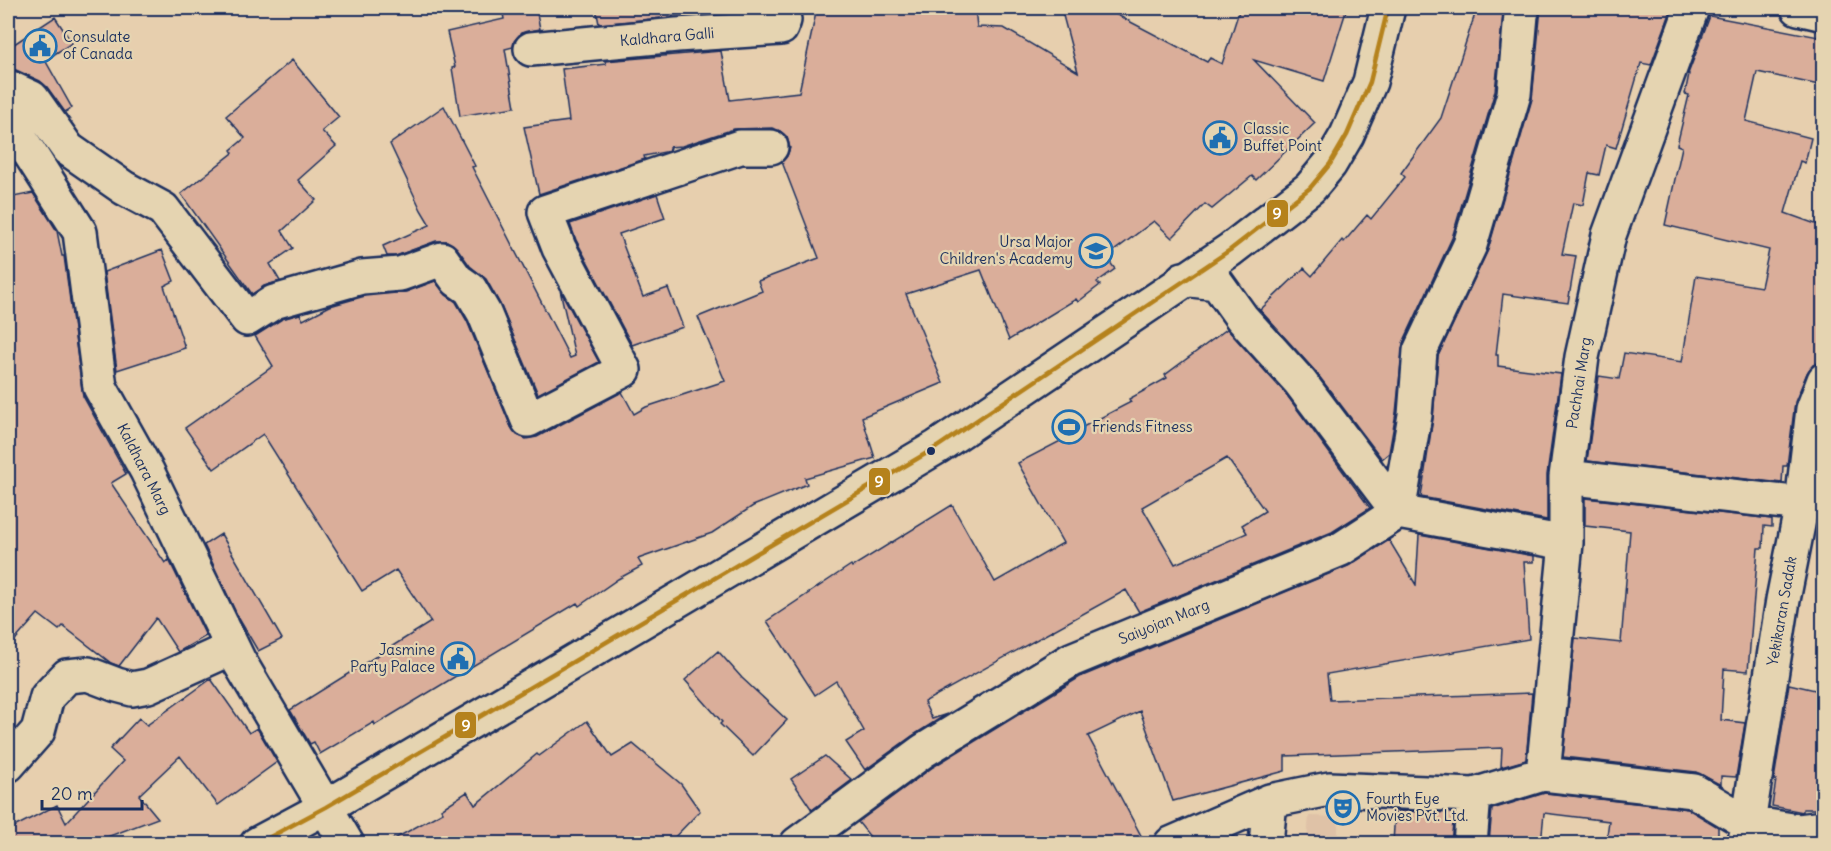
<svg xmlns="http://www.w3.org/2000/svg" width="1831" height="851" font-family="Delius,sans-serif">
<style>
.built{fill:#dfc2a7}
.building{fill:#daae9a;stroke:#1b2f5e;stroke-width:1.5;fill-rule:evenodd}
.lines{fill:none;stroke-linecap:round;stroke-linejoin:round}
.street-casing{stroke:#1b2f5e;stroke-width:38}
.secondary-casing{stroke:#1b2f5e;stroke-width:38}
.street{stroke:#e5d4b1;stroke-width:33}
.secondary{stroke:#e5d4b1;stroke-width:33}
.bus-1-casing{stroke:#e5d4b1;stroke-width:9}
.bus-1{stroke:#b5821c;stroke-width:4.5}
.bus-dot{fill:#1b2f5e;stroke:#e5d4b1;stroke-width:2}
.labels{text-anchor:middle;stroke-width:4.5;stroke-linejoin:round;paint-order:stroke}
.poi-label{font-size:15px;fill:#1b2f5e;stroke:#e5d4b1;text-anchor:start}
.street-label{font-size:15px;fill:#1b2f5e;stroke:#e5d4b1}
.line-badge{stroke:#e5d4b1;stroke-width:2}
.badge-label{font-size:16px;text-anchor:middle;font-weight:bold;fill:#fff}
</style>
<rect width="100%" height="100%" fill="#e7cfae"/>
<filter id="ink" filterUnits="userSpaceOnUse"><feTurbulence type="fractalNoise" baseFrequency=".0167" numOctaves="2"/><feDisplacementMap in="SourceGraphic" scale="12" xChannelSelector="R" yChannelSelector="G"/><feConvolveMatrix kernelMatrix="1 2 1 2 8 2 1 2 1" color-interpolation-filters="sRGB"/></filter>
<g filter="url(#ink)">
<path class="built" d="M1309,816L1339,817L1337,843H1285V839L1307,840Z"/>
<path class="building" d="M502,8H536L540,29L521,33L514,41L513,47L505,49L515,107L460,116L452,68L455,67L447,32L504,19Z
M596,8H673V17L599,24Z
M817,8H975L977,27L1004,28L1078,72L1061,8H1104L1207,62L1210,58L1222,64L1240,8H1347L1324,81L1254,60L1315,123L1256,180L1252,176L1212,209L1205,204L1172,238L1154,221L1106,257L1115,269L1097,282L1100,285L1078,302L1076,299L1009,340L981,270L906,294L943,383L862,417L875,458L805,478L807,484L753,506L712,533L638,559L642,566L618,579L579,606L577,603L375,725L374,722L320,754L314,742L310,744L290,710L431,622L396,570L362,591L263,434L214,469L185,428L273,366L255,336L282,319L300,314L303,320L330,306L365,296L406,292L435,281L446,295L456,302L467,321L511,427L517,435L526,439L537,437L622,392L634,414L646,407L725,381L698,317L762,291L758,281L819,258L782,162L787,156L790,148L787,137L780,131L772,128L734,129L682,146L669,147L670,151L644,156L645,159L539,194L524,127L569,121L562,69L606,64L605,61L721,51L730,100L799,92Z
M1477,8H1504L1495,91L1452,238L1403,343L1396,413L1389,453L1382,459L1315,371L1260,310L1304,268L1312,276L1342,240L1344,242L1367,215L1371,219L1405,177L1401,173L1441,118Z
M1541,8H1672L1651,65L1641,63L1616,148L1606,145L1599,175L1589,173L1583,205L1573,203L1562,254L1576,256L1568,303L1503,294L1496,355H1498V366L1561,374L1547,475V520L1421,497L1433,418L1438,356L1488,250L1532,99Z
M1710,16L1824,38V86L1757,72L1746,121L1811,138L1805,163L1800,161L1785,213L1824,227V362L1813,365L1807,373L1795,402L1787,466H1783L1782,483L1587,461L1599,376L1619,379L1624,353L1682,362L1696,276L1761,287L1769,250L1665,225L1682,147L1677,145L1689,95L1685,94L1689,74H1688Z
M55,17L72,43L45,60L72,108L65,112L47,87L40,81L16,70L8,68V48Z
M292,60L339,117L322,131L336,146L298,180L316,200L282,231L293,248L270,264L280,281L264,286L252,294L181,194L233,153L231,150L245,138L226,116Z
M444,106L475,166L472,167L570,358L575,356L560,290L599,362L538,394L500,304L486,279L470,266L457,248L447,241H436L396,256H387L383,246L430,225L421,210L390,144Z
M33,193L57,231L62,256H64L83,396L126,474L111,483L165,563L169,560L206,636L178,652L156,618L119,666L111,663L63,626L59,630L38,614L8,648V198Z
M657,194L665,218L619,234L643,297L668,288L683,327L632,345L576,240L570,224Z
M162,250L174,281L164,286L185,348L117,370L104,272Z
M1227,329L1286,394L1370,508L1332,532L1139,612L1126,590L924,702L932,719L947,714L912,736L865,770L846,742L864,731L836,681L815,695L767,621L851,565L852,567L952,505L995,582L1063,543L1018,463L1076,433L1075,431L1131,402L1129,399L1167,378L1165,375ZM1227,458L1265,511L1242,525L1247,533L1175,564L1142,507Z
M1585,498L1772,519V527L1764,526L1763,548H1758L1748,671L1724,669L1721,720L1745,723L1736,777L1721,776V785L1696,772L1563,757L1575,638L1621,643L1630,531L1585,526Z
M221,534L282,639L258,651L238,617L204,545Z
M1419,535L1534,556V562H1524L1529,639L1327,674L1330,700L1532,693L1526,760L1501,767L1502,748L1285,756V771L1173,801L1140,711L1088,736L1145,843H875L858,822L933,767L1080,677L1348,566L1389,540L1416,585Z
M718,651L742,678L787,720L753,756L720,724L722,722L685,680Z
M211,679L249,733L257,728L277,762L218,805L180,756L139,795L158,818L91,843H8V830L57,805L66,823L123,761L110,749L139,718L147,725Z
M1789,684L1824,692V809H1803V812L1772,806L1776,780H1774Z
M587,721L612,757L633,744L681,784L700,811L669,843H387L443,812L441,809L467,792L475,805L537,754L539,756Z
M825,756L852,780L812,810L791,779Z
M1545,793L1688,809L1718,827V843H1606L1609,821L1544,813L1541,843H1489L1492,809Z
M1395,811L1454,813L1451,843H1393Z"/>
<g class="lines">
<g class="street-casing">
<path id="street" d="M1798,8L1824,14
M531,49L677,35L781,28L784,20L781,8
M8,87L32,98L68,149L124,188L163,209L247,319L274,302L362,277L400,274L442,259L457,280L470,289L484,313L528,420L624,370L559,248L545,212L740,147H771
M8,119L80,232L100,387L147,471L239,661L347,844
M1183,279L1217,283L1242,318L1300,382L1398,512
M1566,477L1802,504
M1398,512L1415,415L1420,351L1470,245L1514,94L1521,15L1523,8
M8,765L38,731L47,697L67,676L88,674L117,685L132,689L148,686L232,648
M1543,774L1566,543V477L1582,357L1609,235L1692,8
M1745,842L1783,600L1802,504L1813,409L1824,380
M797,844L923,751L1071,660L1341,549L1398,512L1566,543
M1171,844L1270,801L1329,789L1474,795L1543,774L1694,791L1748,823L1799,831L1824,828
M1266,844L1270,801
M1470,844L1474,795"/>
</g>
<g class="secondary-casing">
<path id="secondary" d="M257,844L326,807L527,689L937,447L1230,250L1310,188L1330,164L1347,135L1370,82L1388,8"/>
</g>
<use href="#street" class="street"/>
<use href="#secondary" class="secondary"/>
<g class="bus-1-casing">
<path id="bus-1" d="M257,844L326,807L527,689L937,447L1230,250L1310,188L1330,164L1347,135L1370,82L1388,8"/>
</g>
<use href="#bus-1" class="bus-1"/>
</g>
</g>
<defs>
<g id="civic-ring" transform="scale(1.725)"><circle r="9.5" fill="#e5d4b1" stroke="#1f6fb2" stroke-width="1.5"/><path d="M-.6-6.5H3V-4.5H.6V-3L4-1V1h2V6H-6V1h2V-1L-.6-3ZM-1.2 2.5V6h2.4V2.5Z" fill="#1f6fb2"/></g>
<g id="school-ring" transform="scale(1.725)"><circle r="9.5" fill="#e5d4b1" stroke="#1f6fb2" stroke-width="1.5"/><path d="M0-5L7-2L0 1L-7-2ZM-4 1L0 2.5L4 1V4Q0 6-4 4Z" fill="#1f6fb2"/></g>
<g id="stadium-ring" transform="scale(1.725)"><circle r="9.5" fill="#e5d4b1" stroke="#1f6fb2" stroke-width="1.5"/><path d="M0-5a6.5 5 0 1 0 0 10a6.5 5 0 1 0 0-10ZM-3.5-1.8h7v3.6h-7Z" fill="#1f6fb2"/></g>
<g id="theatre-ring" transform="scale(1.725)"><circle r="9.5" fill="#e5d4b1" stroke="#1f6fb2" stroke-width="1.5"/><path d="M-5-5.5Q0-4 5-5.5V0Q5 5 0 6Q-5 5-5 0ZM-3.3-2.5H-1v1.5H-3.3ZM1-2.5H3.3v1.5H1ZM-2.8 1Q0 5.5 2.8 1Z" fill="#1f6fb2"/></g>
</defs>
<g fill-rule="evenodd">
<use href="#civic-ring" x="40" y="46"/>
<use href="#civic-ring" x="1220" y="138"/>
<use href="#school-ring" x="1096" y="251"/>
<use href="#stadium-ring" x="1069" y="427"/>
<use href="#civic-ring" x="458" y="659"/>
<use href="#theatre-ring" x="1343" y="808"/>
</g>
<circle class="bus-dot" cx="931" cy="451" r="5"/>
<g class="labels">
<g class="poi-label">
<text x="63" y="42">Consulate<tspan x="63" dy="17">of Canada</tspan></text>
<text x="1243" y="134">Classic<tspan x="1243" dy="17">Buffet Point</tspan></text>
<text x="1073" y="247" text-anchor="end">Ursa Major<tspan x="1073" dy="17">Children's Academy</tspan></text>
<text x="1092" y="432">Friends Fitness</text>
<text x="435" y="655" text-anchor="end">Jasmine<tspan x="435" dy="17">Party Palace</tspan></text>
<text x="1366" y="804">Fourth Eye<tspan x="1366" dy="17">Movies Pvt. Ltd.</tspan></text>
</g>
<g class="street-label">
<text transform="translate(667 37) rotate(-5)" y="5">Kaldhara Galli</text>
<text transform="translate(1579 383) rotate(-81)" y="5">Pachhai Marg</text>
<text transform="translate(144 469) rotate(63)" y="5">Kaldhara Marg</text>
<text transform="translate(1782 611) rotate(-80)" y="5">Yekikaran Sadak</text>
<text transform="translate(1164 622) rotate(-22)" y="5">Saiyojan Marg</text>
</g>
</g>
<g class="line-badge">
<rect x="1266" y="199" width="23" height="29" rx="6" fill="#b5821c"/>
<rect x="868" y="467" width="23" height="29" rx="6" fill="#b5821c"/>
<rect x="454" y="711" width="23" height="28" rx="6" fill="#b5821c"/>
</g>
<g class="badge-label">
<text x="1277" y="219">9</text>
<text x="879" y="487">9</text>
<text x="466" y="731">9</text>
</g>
<rect width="1831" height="851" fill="none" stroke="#e5d4b1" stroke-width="30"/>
<rect x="15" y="15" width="1801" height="821" fill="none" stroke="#1b2f5e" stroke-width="2" filter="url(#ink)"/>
<path d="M42 800v9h100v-9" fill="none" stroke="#1b2f5e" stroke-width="3"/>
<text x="51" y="800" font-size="18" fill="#1b2f5e" stroke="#e5d4b1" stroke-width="4.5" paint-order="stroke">20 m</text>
</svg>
